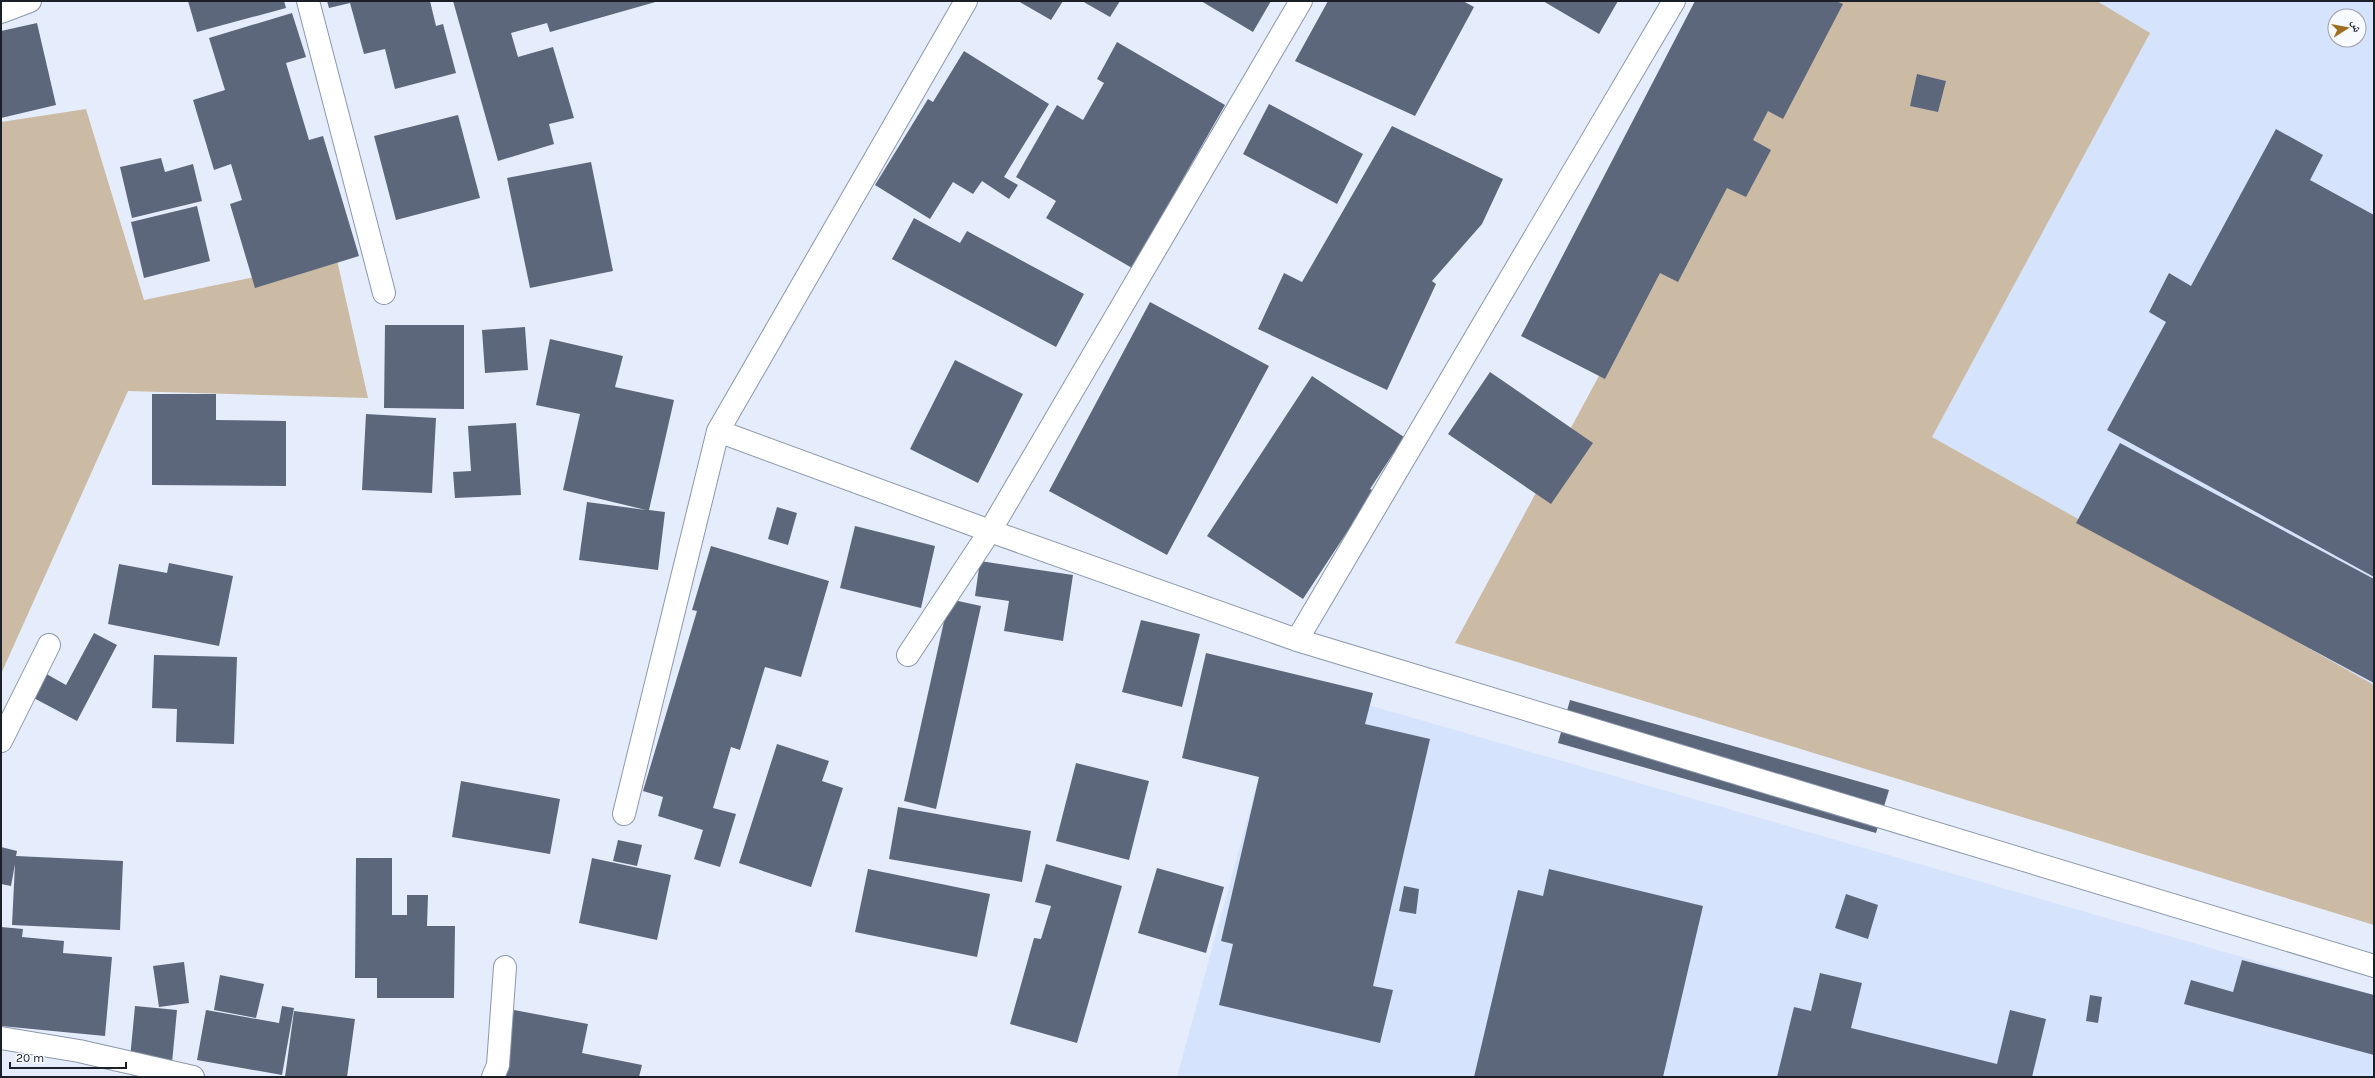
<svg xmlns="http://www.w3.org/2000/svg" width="2375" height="1078" font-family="Karla,'Noto Naskh Arabic',sans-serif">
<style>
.built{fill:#d6e3fc;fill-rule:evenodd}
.grass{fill:#cbbaa4}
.building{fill:#5c677c}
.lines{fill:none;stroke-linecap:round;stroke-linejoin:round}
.minor-casing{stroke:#8b97ad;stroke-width:24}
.minor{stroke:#fff;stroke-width:22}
</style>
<rect width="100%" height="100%" fill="#e5edfc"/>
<path class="built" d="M2097,1H2374V685L1932,437L2149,33ZM2335,16H2359V40H2335Z
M1285,681L2374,995V1077H1177Z"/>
<path class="grass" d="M1801,1H2097L2150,33L1932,437L2374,685V925L1455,643Z
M86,109L144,300L337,260L368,398L128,391L1,674V122Z"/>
<path class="building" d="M188,1H284L286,8L197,32Z
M327,1H430L436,26L443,24L456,73L395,89L385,49L364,54L350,3L329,8Z
M453,1H659L550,32L547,23L511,33L518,57L553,47L574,118L549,124L554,144L498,161Z
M1018,1H1063L1051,20Z
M1082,1H1120L1110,17Z
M1201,1H1271L1253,32Z
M1328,1H1463L1474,7L1415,116L1295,61Z
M1543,1H1618L1599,34Z
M1695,1H1836L1843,4L1783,119L1768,111L1753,140L1771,150L1746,197L1727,188L1678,282L1660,273L1605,379L1521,336Z
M292,13L306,57L286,63L309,140L323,136L359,256L255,288L230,204L242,200L231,164L214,170L193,100L225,90L209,38Z
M37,23L56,105L1,118V31Z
M1117,42L1225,105L1132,268L1046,218L1056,201L1016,177L1057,105L1083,120L1104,83L1097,79Z
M964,51L1049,104L1004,177L1018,185L1009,199L982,181L973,194L953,182L930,219L875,185L928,99L933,102Z
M1917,74L1946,81L1938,112L1910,106Z
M1269,104L1363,154L1337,204L1243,154Z
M458,115L480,198L396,220L374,136Z
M1392,126L1503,179L1482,224L1432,281L1436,284L1387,390L1258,329L1284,273L1302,282Z
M2276,129L2323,155L2310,180L2374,215V577L2107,430L2166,322L2149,312L2169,273L2191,286Z
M161,158L165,172L193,164L202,201L132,218L120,167Z
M591,162L613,271L530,288L507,178Z
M197,206L210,261L144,278L131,222Z
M914,218L960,243L967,231L1084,294L1056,347L892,259Z
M1150,302L1269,366L1167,555L1049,491Z
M385,325H464V409L384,408Z
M525,327L528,370L485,373L482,330Z
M550,339L623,356L615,387L674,400L649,510L665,512L658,570L579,560L587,502L646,510L563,490L580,414L536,405Z
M955,360L1023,394L978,483L910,449Z
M1490,372L1593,443L1551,504L1448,434Z
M1312,376L1404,437L1370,489L1374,491L1303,599L1207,536Z
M152,394H216V420L286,421V486L152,485Z
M366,414L436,418L432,493L362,490Z
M516,423L521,495L455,498L453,472L471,471L468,426Z
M2120,443L2374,579V683L2076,523Z
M777,507L797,513L788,545L768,539Z
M855,526L935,546L921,608L840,588Z
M711,546L829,581L801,677L765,667L740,750L731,747L713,808L736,814L720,867L694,859L703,830L658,816L663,797L643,791L697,611L692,610Z
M980,561L1073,575L1063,641L1004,631L1009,601L975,596Z
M169,563L233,576L219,646L108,624L119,564L167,573Z
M949,599L981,606L936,809L904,801Z
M1141,620L1200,634L1182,707L1122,692Z
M94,633L117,645L77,721L30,696L43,672L66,685Z
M1206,653L1373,693L1365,724L1430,739L1373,986L1393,990L1380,1043L1219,1005L1233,944L1221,941L1259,777L1182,758Z
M154,655L237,657L234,744L176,742L177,709L152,708Z
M1570,700L1889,790L1876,833L1558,743Z
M777,744L829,761L822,781L843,788L811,887L739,863Z
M1076,763L1149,781L1129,860L1056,841Z
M461,781L560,799L550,854L452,837Z
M898,807L1031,831L1022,882L889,859Z
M618,840L642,845L637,866L613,861Z
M1,847L17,851L16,856L123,861L120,930L12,925L15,864L11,886L1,884Z
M356,858H392V915H407V895H428L427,926H455L454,998H377V978H355Z
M592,858L671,875L657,940L579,923Z
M1046,864L1122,886L1077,1043L1010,1024L1034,938L1041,939L1051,906L1035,902Z
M1157,868L1224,887L1206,953L1138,933Z
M868,869L990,894L977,957L855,932Z
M1549,869L1703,906L1663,1077H1474L1518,890L1543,896Z
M1404,886L1419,889L1416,914L1399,911Z
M1846,894L1878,905L1868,939L1835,928Z
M1,927L23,929L22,937L64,941L63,953L112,957L105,1036L1,1026Z
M2242,960L2374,995V1055L2184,1004L2191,980L2233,992Z
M184,962L189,1003L159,1007L153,966Z
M1820,973L1862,983L1851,1028L1997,1064L2010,1010L2046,1019L2032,1077H1777L1794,1007L1811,1011Z
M220,975L264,984L256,1018L214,1010Z
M2090,995L2102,997L2098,1023L2086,1021Z
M135,1006L177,1010L172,1063L130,1059Z
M282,1006L294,1008L282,1075L197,1060L206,1010L279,1023Z
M514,1010L588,1024L582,1053L642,1065L639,1077H501Z
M294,1011L355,1019L347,1077H285Z"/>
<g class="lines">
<g class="minor-casing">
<path id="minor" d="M308,1L384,293
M1,12L30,1
M718,431L990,531L1297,640L2374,966
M1297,640L1674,1
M908,655L990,531L1301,1
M1,741L49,645
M624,814L718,431L966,1
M1,1038L79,1051L193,1077
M493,1077L498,1065L505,967"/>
</g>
<use href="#minor" class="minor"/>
</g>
<rect width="2375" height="1078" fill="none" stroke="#1b1f28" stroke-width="4"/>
<g transform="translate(2347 28) rotate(79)"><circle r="19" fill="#f7faff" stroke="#9fa2a9"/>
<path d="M0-3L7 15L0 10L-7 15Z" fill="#9d6f21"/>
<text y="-6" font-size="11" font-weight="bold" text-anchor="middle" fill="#1b1f28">ش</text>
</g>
<path d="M10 1062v6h116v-6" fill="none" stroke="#1b1f28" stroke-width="2"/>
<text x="16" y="1062" font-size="12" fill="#1b1f28" stroke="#f7faff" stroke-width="3" paint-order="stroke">20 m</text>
</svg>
